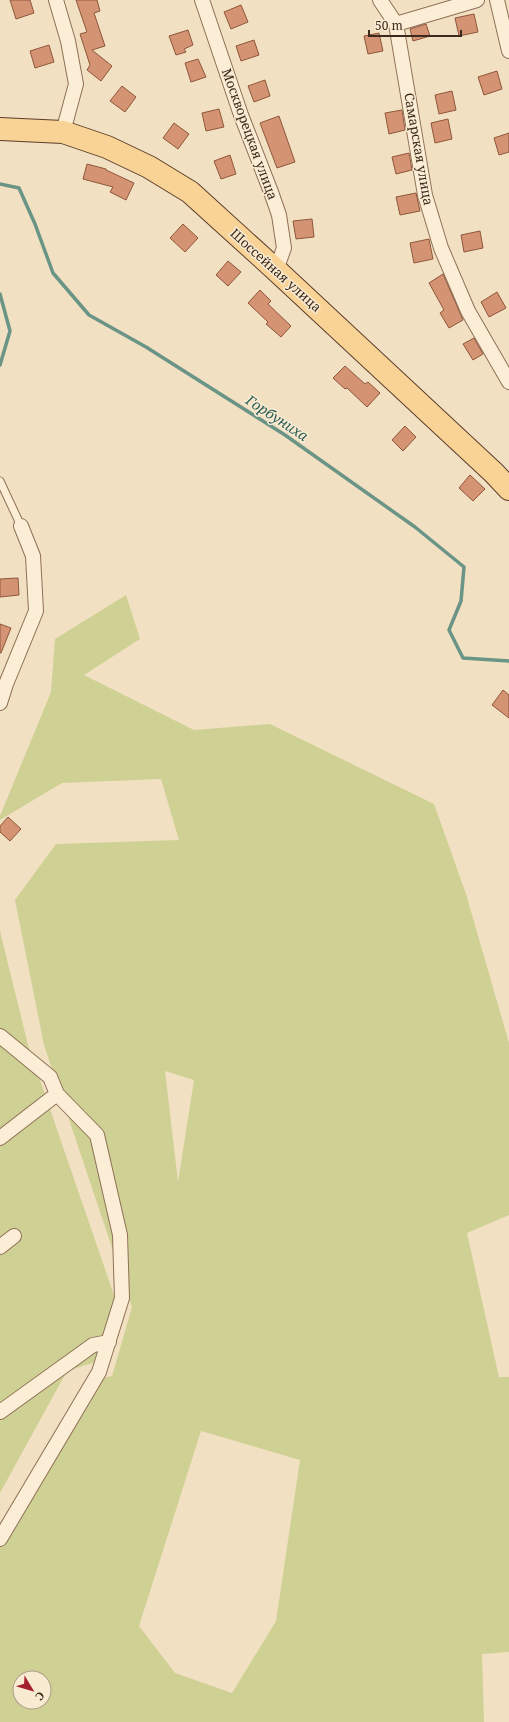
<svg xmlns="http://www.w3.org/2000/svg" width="509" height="1722" font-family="'Noto Serif',serif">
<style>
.green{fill:#cfd194;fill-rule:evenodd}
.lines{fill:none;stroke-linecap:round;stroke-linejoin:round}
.stream{stroke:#6a9486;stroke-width:3.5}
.building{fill:#d49474;stroke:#8f563a}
.service-casing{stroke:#8e7057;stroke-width:9}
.minor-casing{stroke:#8e7057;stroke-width:16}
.primary-casing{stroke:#5b3e2b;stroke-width:24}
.service{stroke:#fceed6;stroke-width:7}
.minor{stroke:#fceed6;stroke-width:14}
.primary{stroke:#f9d296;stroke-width:22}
.labels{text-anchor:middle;stroke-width:3;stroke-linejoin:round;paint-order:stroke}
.street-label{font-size:13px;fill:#3c291d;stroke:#f9ebd2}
.water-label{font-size:14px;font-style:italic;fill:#2a5d56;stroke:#f9ebd2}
</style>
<rect width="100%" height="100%" fill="#f2e0c2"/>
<path class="green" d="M126,595L140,639L84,675L194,730L270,724L434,804L466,894L509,1043V1215L467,1233L499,1377H509V1652L482,1654L484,1722H0V1526L84,1383L112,1376L132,1307L44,1045L15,900L56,844L179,840L161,779L62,783L0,820V816L51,692L55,639ZM165,1071L194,1080L178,1182ZM201,1431L300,1460L276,1621L232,1693L175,1673L139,1626ZM20,1678H44V1702H20Z
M0,931L28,1045L117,1304L102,1360L67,1371L0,1493Z"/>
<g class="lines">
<path class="stream" d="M0,184L19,188L35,224L53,273L89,315L146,347L285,435L415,527L464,567L461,601L449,630L463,658L509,661
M0,294L10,331L0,365"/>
</g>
<path class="building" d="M10,0H30L34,13L16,19Z
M76,0H97L100,11L94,13L105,46L92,50L112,66L101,81L87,70L90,65L80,34L87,32Z
M241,5L248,22L231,29L224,12Z
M474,14L478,32L459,36L455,18Z
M426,24L430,36L413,41L410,29Z
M188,30L193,45L184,49L186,52L176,55L169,36Z
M379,33L383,51L368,54L364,36Z
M254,40L259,55L241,61L236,46Z
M49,45L54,62L35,68L30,51Z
M198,59L206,77L191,82L185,63Z
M497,71L502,89L484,95L478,77Z
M265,80L270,96L254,102L248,86Z
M122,86L136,97L125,112L110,101Z
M452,91L456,110L439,114L435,95Z
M219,109L224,127L206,131L202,113Z
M402,110L405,130L389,134L385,113Z
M279,116L295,162L277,168L260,123Z
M448,119L452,139L435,143L431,123Z
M174,123L189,134L178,149L163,138Z
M509,133V152L499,155L494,138Z
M409,153L412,170L396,174L392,157Z
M230,155L236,174L221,179L214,161Z
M87,164L106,169V170L134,183L126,200L110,192L113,187L83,179Z
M416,193L420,211L400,215L396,197Z
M312,219L314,237L296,239L293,221Z
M183,224L198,238L185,252L170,238Z
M480,231L483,248L464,252L461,235Z
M429,239L433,259L414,263L410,243Z
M228,261L241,272L228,286L216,275Z
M443,274L463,320L449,328L440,313L444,310L429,283Z
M260,290L271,301L268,304L291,326L281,337L266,324L268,322L248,303Z
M497,292L506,308L489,317L481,302Z
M474,338L483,354L473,360L463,344Z
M345,366L365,384L368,382L380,393L367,407L347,388L345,389L333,378Z
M405,426L416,437L403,451L392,440Z
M470,475L485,489L473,501L459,488Z
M18,578L19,595L0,597V579Z
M0,624L11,628L1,653H0Z
M503,690L509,695V718L492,705Z
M8,817L21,829L10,841L0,832V826Z"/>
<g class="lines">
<g class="service-casing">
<path id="service" d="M0,481L21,526"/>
</g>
<g class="minor-casing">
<path id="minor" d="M56,0L68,41L76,84L63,132
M202,0L241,115L271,192L279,215L284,248L276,270
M380,0L396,24L425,195L441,248L468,311L509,382
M497,0L509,51
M396,24L477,0
M0,703L6,684L36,611L33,556L21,526
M0,1036L50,1077L57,1094L97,1135L120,1235L122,1298L99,1372L0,1539
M0,1138L57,1094
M0,1247L14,1236
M0,1412L93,1345L109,1342"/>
</g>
<g class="primary-casing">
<path id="primary" d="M0,129L63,132L107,147L149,167L190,192L276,270L494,473L509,489"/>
</g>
<use href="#service" class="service"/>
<use href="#minor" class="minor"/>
<use href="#primary" class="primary"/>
</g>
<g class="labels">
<g class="street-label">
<text transform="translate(250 134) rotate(70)" y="5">Москворецкая улица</text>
<text transform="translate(419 149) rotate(80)" y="5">Самарская улица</text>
<text transform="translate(276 270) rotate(42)" y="5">Шоссейная улица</text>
</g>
<g class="water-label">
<text transform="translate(277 418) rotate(33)" y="5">Горбуниха</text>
</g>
</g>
<g transform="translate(32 1690) rotate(128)"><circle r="19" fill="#f9ebd2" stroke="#ad9d8a"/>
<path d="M0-3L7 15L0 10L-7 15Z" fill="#a3212c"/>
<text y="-6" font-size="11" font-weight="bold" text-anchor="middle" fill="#3c291d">С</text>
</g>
<path d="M369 30v6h92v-6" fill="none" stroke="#3c291d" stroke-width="2"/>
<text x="375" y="30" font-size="12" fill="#3c291d" stroke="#f9ebd2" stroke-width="3" paint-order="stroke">50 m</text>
</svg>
